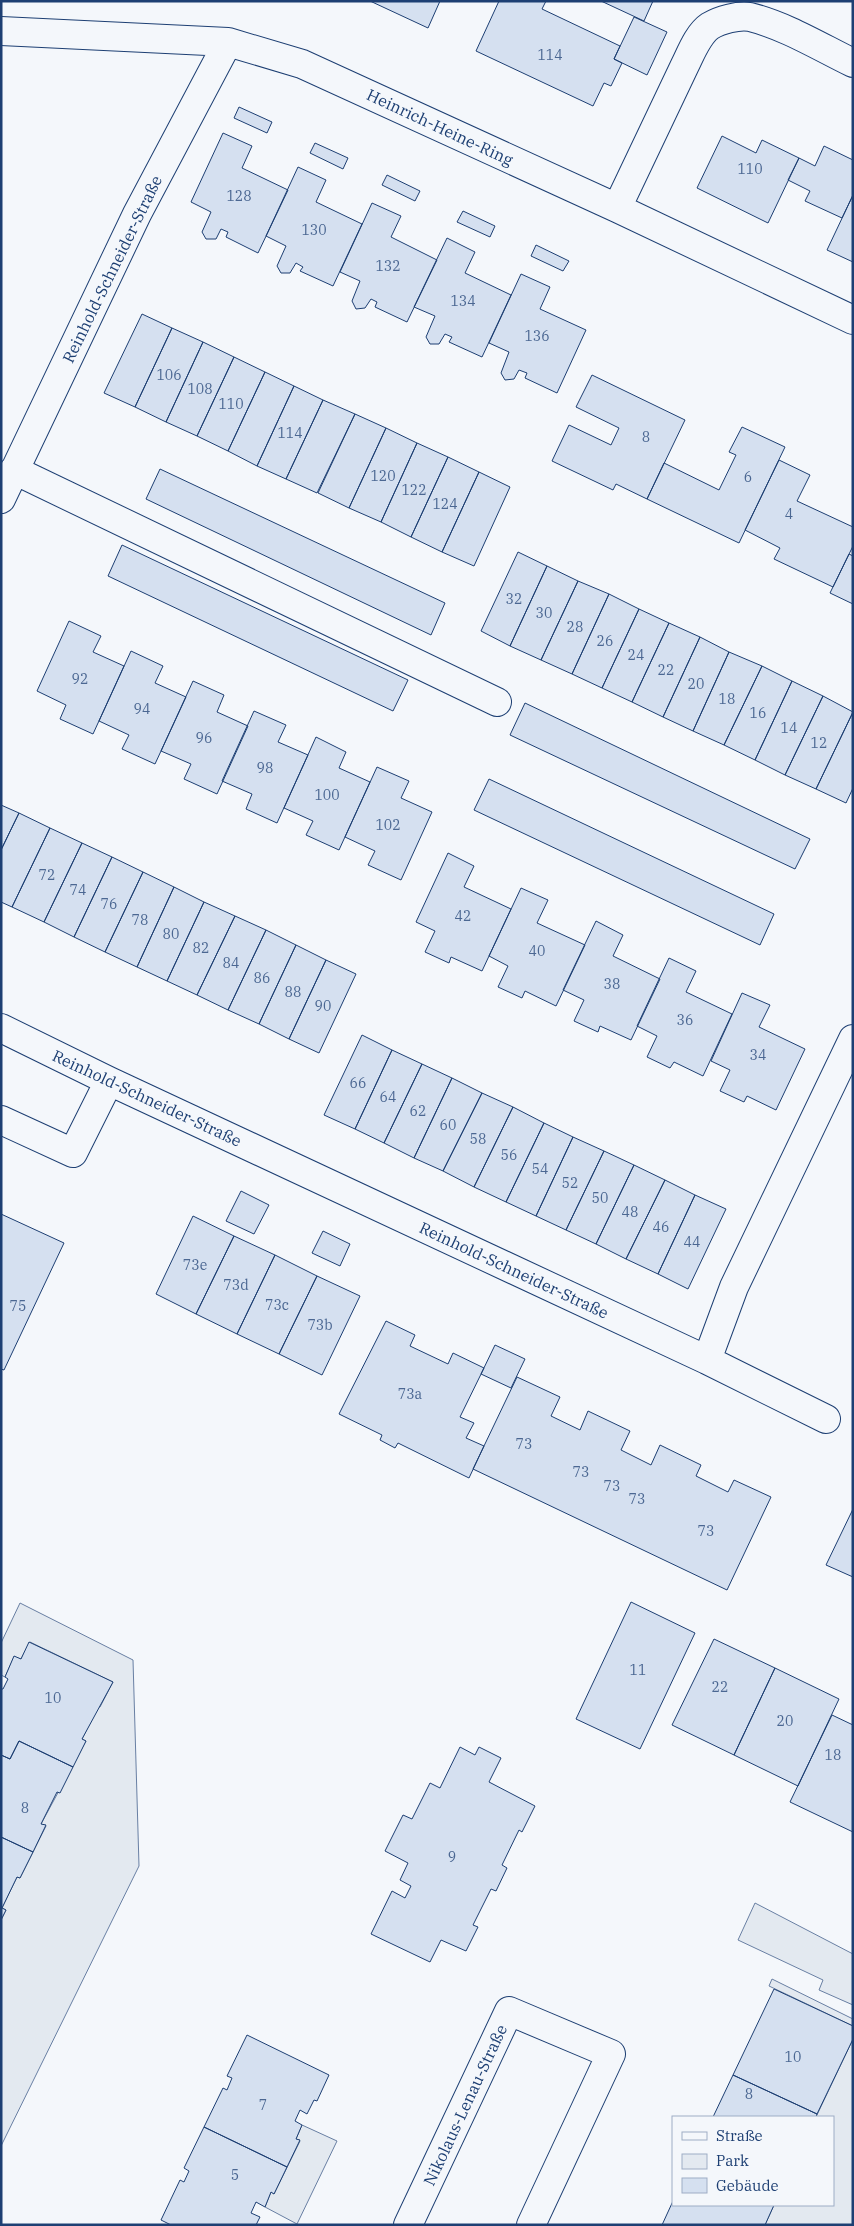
<svg xmlns="http://www.w3.org/2000/svg" width="854" height="2226" font-family="'IBM Plex Serif',serif">
<style>
.green{fill:#e3e9f0;stroke:#687fa3}
.building{fill:#d5e0f0;stroke:#1d3f73}
.lines{fill:none;stroke-linecap:round;stroke-linejoin:round}
.minor-casing{stroke:#1d3f73;stroke-width:30}
.minor{stroke:#f4f7fb;stroke-width:28}
.labels{text-anchor:middle;stroke-width:4;stroke-linejoin:round;paint-order:stroke}
.number-label{font-size:14px;fill:#4b6792}
.street-label{font-size:16px;fill:#1d3f73;stroke:#f4f7fb}
</style>
<rect width="100%" height="100%" fill="#f4f7fb"/>
<path class="green" d="M20,1603L133,1660L139,1866L1,2146V1920L6,1910L2,1908L17,1877L20,1878L46,1826L41,1824L86,1741L82,1739L98,1707H100L113,1682L30,1642L21,1659L14,1657L5,1677L1,1675V1643Z
M755,1903L853,1954V2005L819,1990L823,1980L738,1940Z
M772,1979L853,2019V2026L769,1986Z
M853,2039V2225H765L774,2205H833V2117H816Z
M302,2125L337,2141L297,2224L265,2207L271,2192L274,2194L300,2141L296,2139Z"/>
<path class="building" d="M370,1H440L428,28Z
M499,1H546L542,9L620,46L614,59L622,63L611,86L604,83L593,106L476,51Z
M601,1H653L644,21Z
M634,17L667,32L647,75L614,59Z
M239,107L272,122L267,133L234,118Z
M223,133L252,146L242,168L288,190L258,253L226,237L228,232L221,229L216,239H206L202,232L211,212L191,202Z
M722,136L756,153L762,140L799,158L768,223L697,188Z
M315,143L348,158L343,169L310,153Z
M824,146L853,160V195L842,218L805,201L810,191L788,180L799,158L815,166Z
M298,167L326,180L316,202L362,224L333,286L300,271L303,267L296,263L290,273H281L277,266L286,246L266,236Z
M387,175L420,191L415,201L382,185Z
M853,195V262L827,250Z
M372,203L401,216L391,237L437,260L407,322L375,307L377,302L371,299L365,308L356,309L352,301L360,281L340,272Z
M463,211L495,226L490,237L457,222Z
M447,238L475,252L465,273L511,295L482,357L449,342L452,337L445,334L439,344H430L426,337L435,316L414,307Z
M536,245L569,261L563,271L531,256Z
M521,274L550,287L540,309L586,330L557,393L525,378L527,373L519,370L514,379L505,380L501,373L509,352L489,343Z
M142,314L172,328L135,407L104,393Z
M172,328L203,342L166,422L135,407Z
M203,342L234,357L197,436L166,422Z
M234,357L265,372L228,451L197,436Z
M265,372L294,386L257,466L228,451Z
M592,375L685,420L647,499L616,484L613,490L552,461L569,425L611,445L619,428L576,407Z
M294,386L323,400L286,479L257,466Z
M323,400L355,414L317,493L286,479Z
M355,414L386,428L349,508L318,493Z
M742,427L785,447L739,543L647,499L664,463L719,490L736,455L729,452Z
M386,428L417,443L381,522L349,508Z
M417,443L448,457L411,537L381,522Z
M448,457L479,472L442,552L411,537Z
M779,460L810,475L797,501L853,527V546L833,587L774,559L780,548L745,530Z
M160,469L445,603L431,635L146,499Z
M479,472L510,487L474,566L442,552Z
M122,545L408,680L393,711L108,576Z
M518,552L547,566L510,646L481,631Z
M849,554L853,556V604L830,593Z
M547,566L578,581L541,660L510,646Z
M578,581L609,594L572,674L541,660Z
M609,594L639,609L602,688L572,674Z
M639,609L669,623L632,702L602,688Z
M69,621L101,636L93,652L124,666L93,734L60,719L66,705L37,691Z
M669,623L700,637L663,717L632,702Z
M700,637L729,652L693,731L663,717Z
M131,651L163,666L155,683L186,697L155,764L122,749L129,735L99,721Z
M729,652L762,666L724,745L693,731Z
M762,666L792,681L755,760L724,745Z
M193,681L224,695L217,712L248,726L217,794L184,779L191,764L161,751Z
M792,681L823,696L785,775L755,760Z
M823,696L853,712L816,789L785,775Z
M525,703L810,839L795,869L510,735Z
M254,711L286,725L278,742L308,755L277,823L246,809L252,794L222,781Z
M853,712V788L846,803L816,789Z
M316,737L346,752L339,768L370,782L339,850L306,835L313,821L284,808Z
M377,767L409,781L401,798L432,812L401,880L368,865L375,851L345,837Z
M489,779L774,914L760,945L474,810Z
M1,805L19,813L1,850Z
M19,813L50,828L12,907L1,902V850Z
M50,828L82,843L44,922L12,907Z
M82,843L112,857L74,937L44,922Z
M448,853L474,866L464,887L511,909L482,971L451,957L449,963L425,952L435,931L416,922Z
M112,857L143,872L105,952L74,937Z
M143,872L174,887L137,967L105,952Z
M174,887L204,902L167,981L137,967Z
M521,888L548,900L537,923L585,945L556,1006L525,991L522,998L498,987L508,966L489,956Z
M204,902L235,916L197,995L167,981Z
M235,916L266,930L228,1010L197,995Z
M596,921L623,935L613,956L660,979L631,1040L600,1026L598,1032L574,1021L584,1000L563,990Z
M266,930L296,945L259,1024L228,1010Z
M296,945L326,960L289,1039L259,1024Z
M669,958L696,971L686,992L732,1014L703,1076L674,1062L670,1068L647,1057L657,1036L637,1026Z
M326,960L356,974L319,1053L289,1039Z
M742,993L770,1005L759,1027L805,1049L776,1110L747,1096L744,1102L720,1091L730,1070L711,1061Z
M362,1035L392,1050L355,1129L324,1115Z
M392,1050L422,1064L384,1143L355,1129Z
M422,1064L452,1078L414,1158L384,1143Z
M452,1078L482,1093L443,1171L414,1158Z
M482,1093L513,1107L474,1187L443,1171Z
M513,1107L544,1123L506,1202L474,1187Z
M544,1123L573,1137L536,1216L506,1202Z
M573,1137L604,1151L566,1230L536,1216Z
M604,1151L634,1165L596,1244L566,1230Z
M634,1165L665,1180L626,1259L596,1244Z
M665,1180L695,1195L658,1274L626,1259Z
M241,1191L269,1205L254,1234L226,1221Z
M695,1195L726,1209L688,1289L658,1274Z
M1,1214L64,1243L4,1370L1,1369Z
M193,1216L234,1236L196,1314L156,1294Z
M323,1231L350,1244L340,1266L312,1253Z
M234,1236L275,1255L237,1334L196,1314Z
M275,1255L317,1276L279,1354L237,1334Z
M317,1276L360,1296L322,1375L279,1354Z
M386,1321L415,1335L410,1346L448,1364L453,1353L484,1368L460,1417L474,1423L466,1438L484,1446L469,1478L398,1443L395,1448L380,1440L382,1435L339,1414Z
M495,1345L525,1359L511,1388L481,1374Z
M517,1377L560,1397L551,1416L580,1430L588,1411L630,1431L621,1450L651,1465L660,1445L701,1465L696,1476L728,1492L734,1480L771,1497L727,1590L473,1469Z
M853,1509V1577L826,1565Z
M631,1602L695,1633L640,1749L576,1719Z
M714,1639L775,1668L734,1755L672,1725Z
M29,1642L113,1682L82,1739L86,1741L73,1767L19,1741L10,1759L1,1755V1689H3L8,1679L5,1677L14,1656L21,1659Z
M775,1668L839,1699L798,1786L734,1755Z
M832,1715L853,1725V1832L790,1802Z
M19,1741L73,1767L60,1793L57,1792L41,1824L46,1825L33,1852L1,1837V1755L10,1759Z
M460,1747L475,1755L479,1747L501,1758L489,1782L535,1806L522,1832L519,1830L502,1865L507,1868L496,1891L491,1889L473,1925L478,1927L466,1951L441,1940L430,1962L371,1934L392,1891L405,1898L411,1886L400,1880L408,1863L385,1851L403,1815L412,1819L430,1783L440,1788Z
M1,1837L33,1852L20,1878L17,1877L2,1908L6,1910L1,1920Z
M774,1989L853,2026V2039L817,2114L733,2075Z
M247,2035L329,2075L317,2101L314,2100L307,2114L300,2110L295,2121L302,2125L296,2139L300,2140L287,2167L204,2127L223,2088L227,2090L232,2078L227,2076Z
M733,2075L817,2114L816,2117H713Z
M204,2127L287,2167L274,2194L271,2192L265,2207L256,2202L251,2213L260,2217L256,2225H171L161,2220L180,2180L184,2182L189,2171L184,2168Z
M673,2201V2205H774L765,2225H662Z"/>
<g class="lines">
<g class="minor-casing">
<path id="minor" d="M1,31L228,42L302,64L617,208L853,320
M617,208L685,65C691,53 698,34 710,26C720,20 738,15 750,17C786,26 820,47 853,63
M14,470L497,702
M1,499L137,214L228,42
M1,1028L109,1081L707,1360L734,1287L853,1039
M1,1120L73,1153L109,1081
M707,1360L826,1419
M408,2225L509,2011L611,2054L531,2225"/>
</g>
<use href="#minor" class="minor"/>
</g>
<g class="labels">
<g class="number-label">
<text x="550" y="60">114</text>
<text x="750" y="174">110</text>
<text x="239" y="201">128</text>
<text x="314" y="235">130</text>
<text x="388" y="271">132</text>
<text x="463" y="306">134</text>
<text x="537" y="341">136</text>
<text x="169" y="380">106</text>
<text x="200" y="394">108</text>
<text x="231" y="409">110</text>
<text x="290" y="438">114</text>
<text x="646" y="442">8</text>
<text x="383" y="481">120</text>
<text x="748" y="482">6</text>
<text x="414" y="495">122</text>
<text x="445" y="509">124</text>
<text x="789" y="519">4</text>
<text x="514" y="604">32</text>
<text x="544" y="618">30</text>
<text x="575" y="632">28</text>
<text x="605" y="646">26</text>
<text x="636" y="660">24</text>
<text x="666" y="675">22</text>
<text x="80" y="684">92</text>
<text x="696" y="689">20</text>
<text x="727" y="704">18</text>
<text x="142" y="714">94</text>
<text x="758" y="718">16</text>
<text x="789" y="733">14</text>
<text x="204" y="743">96</text>
<text x="819" y="748">12</text>
<text x="265" y="773">98</text>
<text x="327" y="800">100</text>
<text x="388" y="830">102</text>
<text x="47" y="880">72</text>
<text x="78" y="895">74</text>
<text x="109" y="909">76</text>
<text x="463" y="921">42</text>
<text x="140" y="925">78</text>
<text x="171" y="939">80</text>
<text x="201" y="953">82</text>
<text x="537" y="956">40</text>
<text x="231" y="968">84</text>
<text x="262" y="983">86</text>
<text x="612" y="989">38</text>
<text x="293" y="997">88</text>
<text x="323" y="1011">90</text>
<text x="685" y="1025">36</text>
<text x="758" y="1060">34</text>
<text x="358" y="1088">66</text>
<text x="388" y="1102">64</text>
<text x="418" y="1116">62</text>
<text x="448" y="1130">60</text>
<text x="478" y="1144">58</text>
<text x="509" y="1160">56</text>
<text x="540" y="1174">54</text>
<text x="570" y="1188">52</text>
<text x="600" y="1203">50</text>
<text x="630" y="1217">48</text>
<text x="661" y="1232">46</text>
<text x="692" y="1247">44</text>
<text x="195" y="1270">73e</text>
<text x="236" y="1290">73d</text>
<text x="277" y="1310">73c</text>
<text x="18" y="1311">75</text>
<text x="320" y="1330">73b</text>
<text x="410" y="1399">73a</text>
<text x="524" y="1449">73</text>
<text x="581" y="1477">73</text>
<text x="612" y="1491">73</text>
<text x="637" y="1504">73</text>
<text x="706" y="1536">73</text>
<text x="638" y="1675">11</text>
<text x="720" y="1692">22</text>
<text x="53" y="1703">10</text>
<text x="785" y="1726">20</text>
<text x="833" y="1760">18</text>
<text x="25" y="1813">8</text>
<text x="452" y="1862">9</text>
<text x="793" y="2062">10</text>
<text x="749" y="2099">8</text>
<text x="263" y="2110">7</text>
<text x="235" y="2180">5</text>
</g>
<g class="street-label">
<text transform="translate(440 127) rotate(25)" y="6">Heinrich-Heine-Ring</text>
<text transform="translate(112 269) rotate(-64)" y="6">Reinhold-Schneider-Straße</text>
<text transform="translate(147 1098) rotate(25)" y="6">Reinhold-Schneider-Straße</text>
<text transform="translate(514 1270) rotate(25)" y="6">Reinhold-Schneider-Straße</text>
<text transform="translate(465 2105) rotate(-65)" y="6">Nikolaus-Lenau-Straße</text>
</g>
</g>
<rect width="854" height="2226" fill="none" stroke="#1d3f73" stroke-width="5"/>
<rect x="672" y="2116" width="162" height="90" fill="#f4f7fb" stroke="#9eadc5"/>
<rect x="682" y="2132" width="25" height="8" fill="#f4f7fb" stroke="#9eadc5"/>
<text x="716" y="2141" font-size="15" fill="#1d3f73">Straße</text>
<rect x="682" y="2154" width="25" height="15" fill="#e3e9f0" stroke="#9eadc5"/>
<text x="716" y="2166" font-size="15" fill="#1d3f73">Park</text>
<rect x="682" y="2178" width="25" height="15" fill="#d5e0f0" stroke="#9eadc5"/>
<text x="716" y="2191" font-size="15" fill="#1d3f73">Gebäude</text>
</svg>
